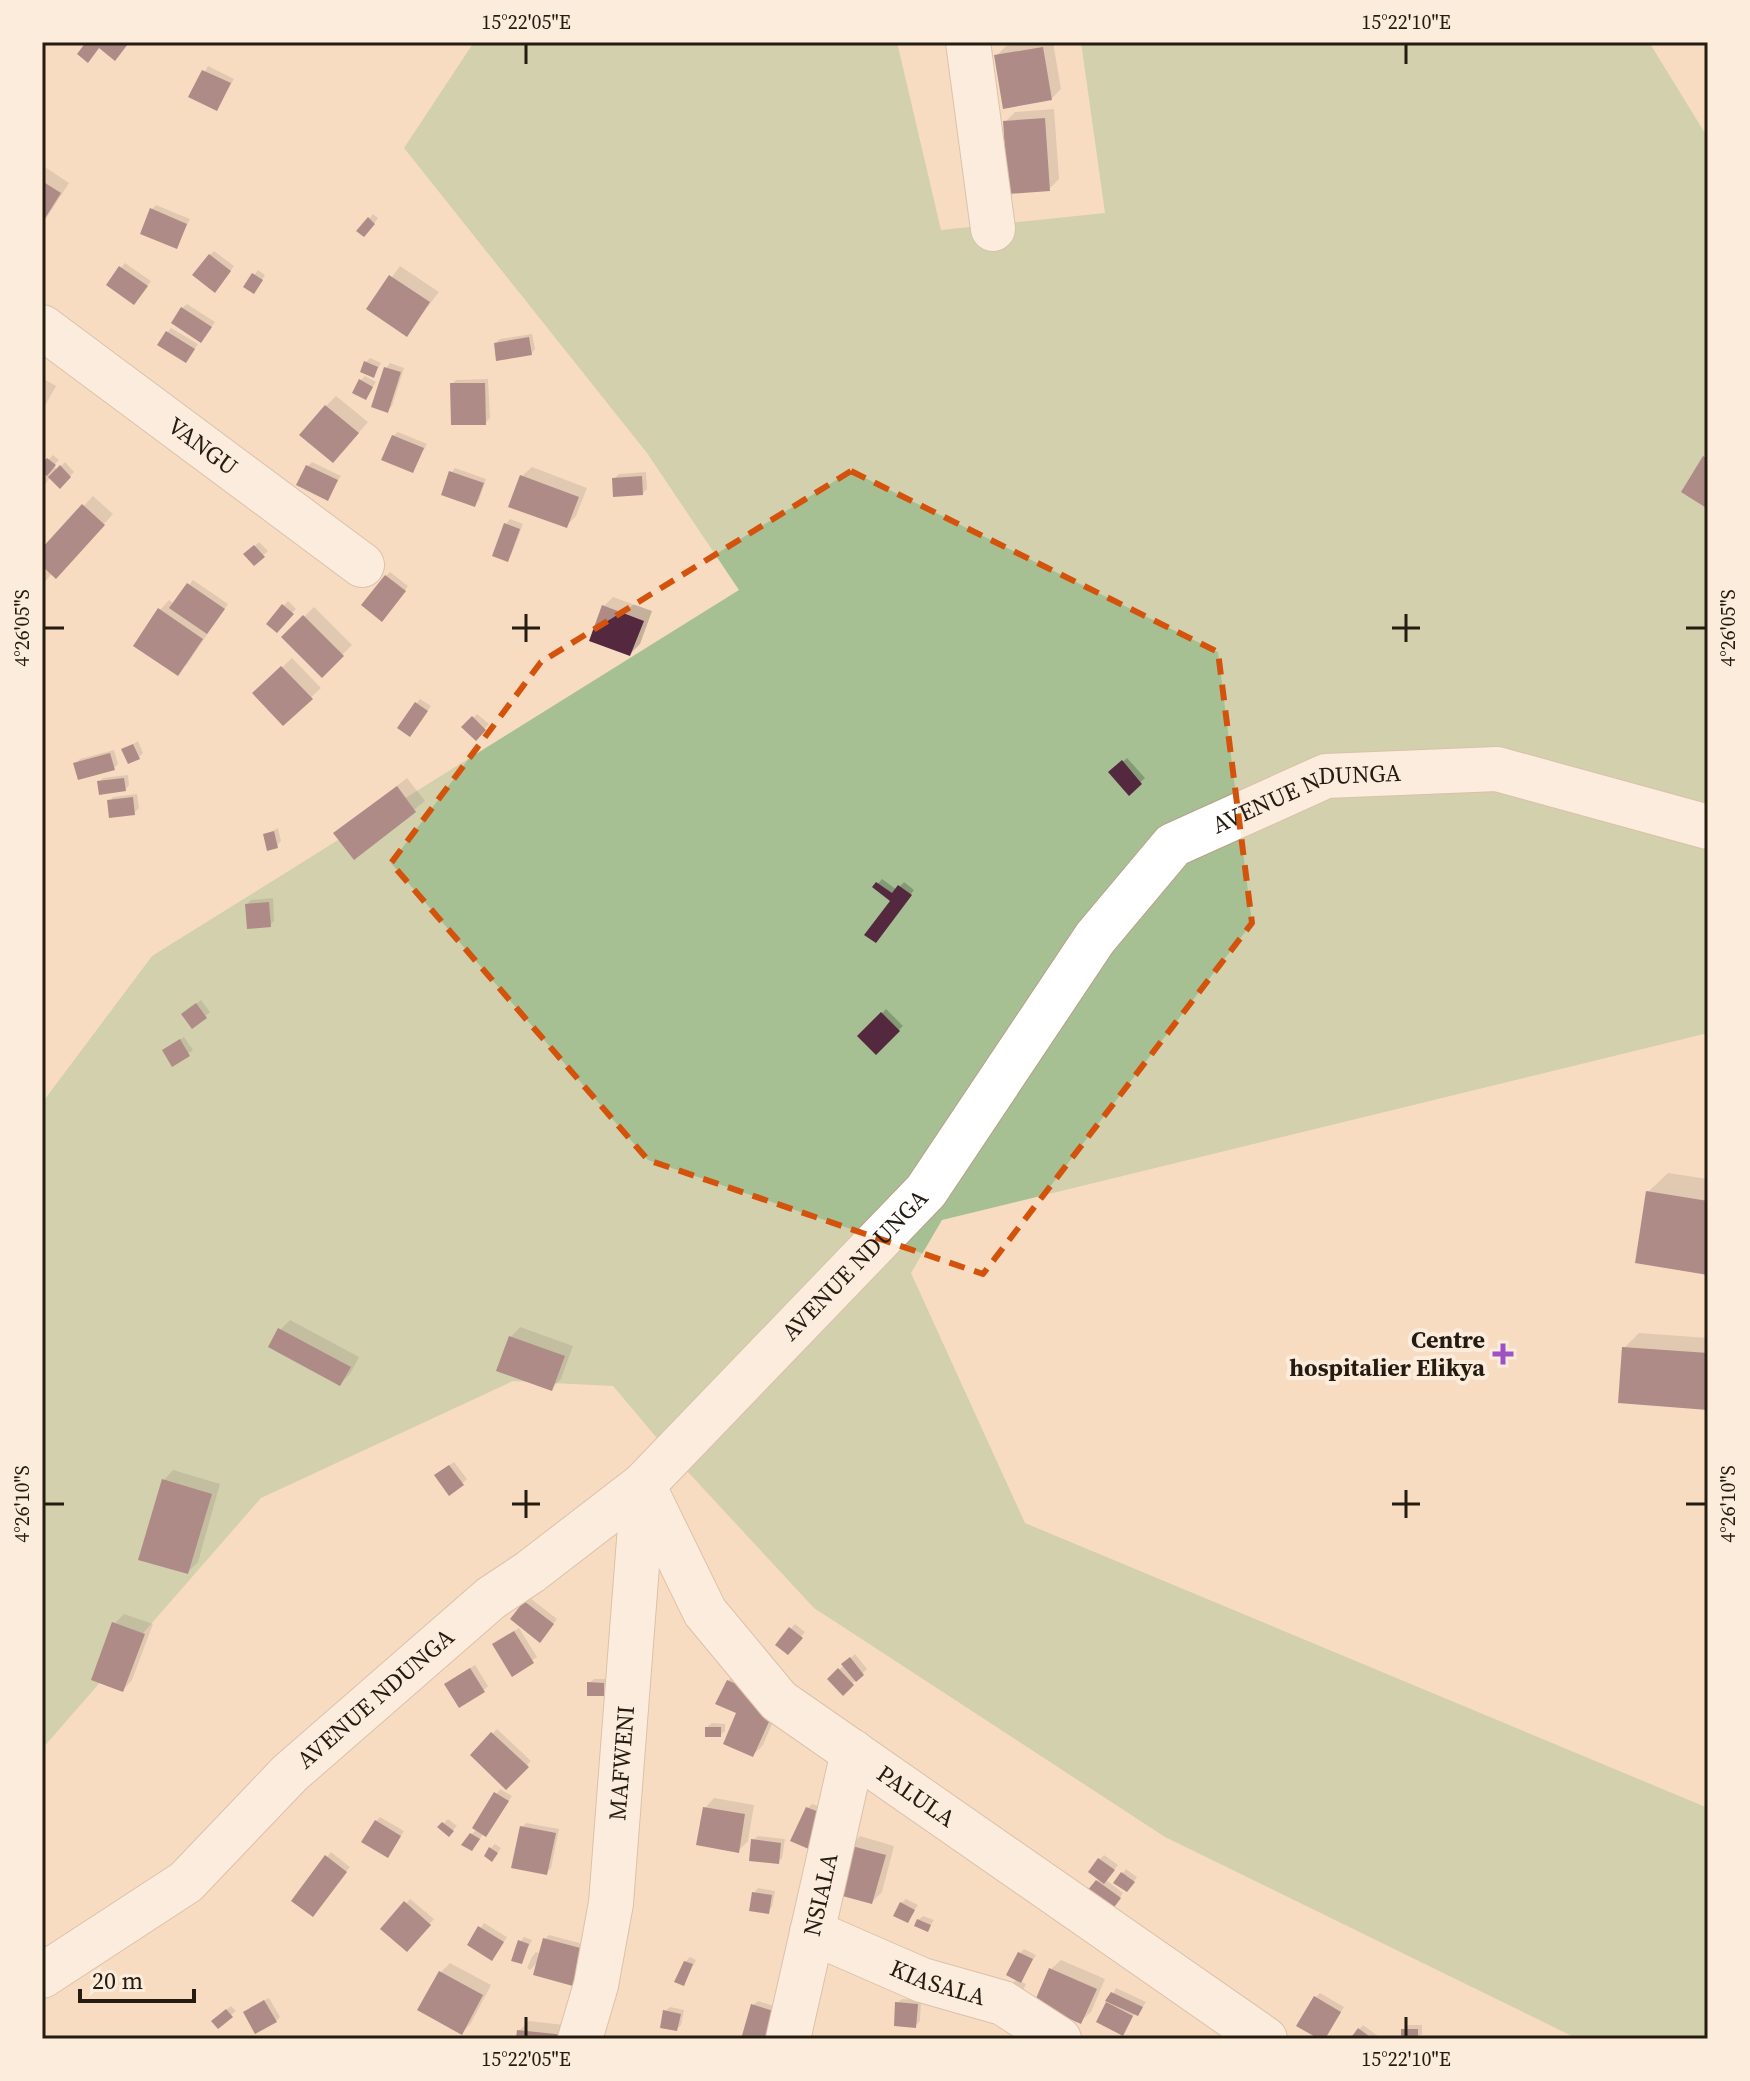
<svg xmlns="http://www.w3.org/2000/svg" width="1750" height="2081" font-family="'Source Serif 4',serif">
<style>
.green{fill:#a6c093}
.shadow{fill:#0003}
.building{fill:#54293f}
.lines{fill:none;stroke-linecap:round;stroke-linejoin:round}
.minor-casing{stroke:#b8a087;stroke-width:46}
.minor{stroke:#fff;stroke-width:44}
.marked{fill:none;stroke:#d4530c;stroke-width:6;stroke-dasharray:16 10;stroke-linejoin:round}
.ticks{fill:none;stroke:#241b11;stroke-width:3}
.poi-dot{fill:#9e51c2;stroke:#fcecdc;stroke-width:3}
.labels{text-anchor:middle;stroke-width:8;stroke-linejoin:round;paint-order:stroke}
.street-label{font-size:24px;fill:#241b11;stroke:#fcecdc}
.poi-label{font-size:24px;font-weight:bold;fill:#241b11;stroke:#fcecdc;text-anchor:end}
.neatline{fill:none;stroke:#241b11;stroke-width:3}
.ticks-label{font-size:20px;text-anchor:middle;fill:#241b11}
</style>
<rect width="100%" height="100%" fill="#f7dcc2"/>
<path class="green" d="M474,42H897L941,230L1105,213L1081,42H1649L1708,138V1033L942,1220L911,1273L1025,1523L1708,1808V2039H1578L1165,1837L814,1608L662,1444L613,1386L513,1381L261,1498L42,1749V1103L152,956L739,590L647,453L404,148Z"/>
<path class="shadow" d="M1029,42H1053L1061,89L1051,99L996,56L1006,46Z
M208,66L234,79L217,108L191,96Z
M1054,109L1059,179L1049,189L1005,122L1015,112Z
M42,165L69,183L42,225Z
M156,205L190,219L177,246L152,209Z
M373,214L378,218L369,231V219Z
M214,251L234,266L219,286L210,255Z
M125,263L151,281L138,298L121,268Z
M400,266L439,292L407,334L369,309Z
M258,270L265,275L258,287L254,275Z
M187,304L215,322L205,336L182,308Z
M171,328L198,344L190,356L167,333Z
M532,334L535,349L531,354L496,343L500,339Z
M370,358L381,363L374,376L366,362Z
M390,363L404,368L392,406L387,411L386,368Z
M365,376L376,382L365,398L360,381Z
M42,378L56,386L42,411Z
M488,379L490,418L485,423L452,384L456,380Z
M336,396L368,422L343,451L326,406Z
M398,432L427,444L413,471L393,436Z
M53,455L59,460L53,466L58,470L65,462L74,472L60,486L51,476L42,489V458L46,462Z
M312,462L341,476L327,498L308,466Z
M532,467L587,488L576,516L566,526L522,476Z
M455,468L486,479L479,500L474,505L451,473Z
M646,472L647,489L642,494L614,479L619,474Z
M93,496L113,514L66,566L52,573L42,586V551Z
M510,519L523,524L511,555L507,559L494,555L506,524Z
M259,542L268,551L254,563L246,554Z
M390,572L408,586L386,615V576Z
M193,580L228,604L187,664L177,673L160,610L169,600L174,604Z
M613,597L652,611L640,644L630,654L604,606Z
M288,601L296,609L277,630L269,623Z
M314,607L352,645L322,675L284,637Z
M292,658L321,688L284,723L255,693Z
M420,699L431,706L414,730L416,704Z
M477,714L489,724L476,738L464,727Z
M138,741L143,753L138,758L124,750Z
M114,750L118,764L114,768L75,764L80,759Z
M1127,758L1145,778L1129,793L1111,773Z
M128,775L129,785L125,790L99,782L103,778Z
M407,778L425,801L354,857L336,833Z
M137,794L139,808L134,813L109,801L113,797Z
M278,828L281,841L277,846L265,835Z
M882,879L897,890L904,882L914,890L880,936L892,900L875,887Z
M273,898L274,921L270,925L247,904L251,900Z
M201,1000L210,1012L193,1026L188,1010Z
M886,1009L903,1026L876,1052L860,1036Z
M184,1037L193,1050L188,1054L169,1046Z
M1668,1173L1708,1179V1273L1648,1192Z
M290,1320L359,1357L350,1374L340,1384L280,1330Z
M520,1327L573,1346L561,1379L551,1389L511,1337Z
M1639,1333L1708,1338V1408L1624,1348Z
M454,1462L467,1479L463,1483L441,1471Z
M173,1470L220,1484L198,1562L188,1572L164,1480Z
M530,1598L557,1619L544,1636L526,1602Z
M124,1614L153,1624L132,1680L123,1690L114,1624Z
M795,1624L805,1632L792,1648L778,1644Z
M519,1628L537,1657L513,1674L494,1644Z
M855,1654L867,1669L843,1693L830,1679Z
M475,1665L488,1686L484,1690L451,1680Z
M738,1671L786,1692L763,1745L753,1755L728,1681Z
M594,1679H607V1689L603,1694L589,1683Z
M712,1723L725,1724V1731L720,1735L707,1727Z
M497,1729L531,1761L506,1787L472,1755Z
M500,1789L512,1796L490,1830L484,1833L476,1845L472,1834L477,1829L474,1827Z
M714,1798L754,1805L748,1841L738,1851L705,1808Z
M812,1804L830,1810L811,1848L808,1808Z
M380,1817L404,1831L388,1856L376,1821Z
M448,1819L457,1826L449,1834L440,1827Z
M526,1823L559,1829L551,1868L546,1873L522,1827Z
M758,1836L785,1839L782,1858L778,1862L753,1840Z
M860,1836L894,1846L882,1892L872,1902L850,1846Z
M495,1844L501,1848L496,1855L491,1848Z
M331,1852L350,1867L317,1910L327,1857Z
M1104,1855L1118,1865L1106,1880L1123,1893L1116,1903L1090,1891L1100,1878L1099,1860Z
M1126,1869L1137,1877L1131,1886L1122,1874Z
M758,1888L775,1891L772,1907L768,1912L754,1893Z
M410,1899L434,1919L407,1949L383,1929Z
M906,1899L918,1905L907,1921L901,1903Z
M923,1916L934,1920L928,1929L918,1920Z
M484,1923L507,1937L496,1954L470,1944Z
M549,1935L587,1945L580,1970L539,1961L530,1970L527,1968L532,1957L536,1952L541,1954L545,1939Z
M524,1937L532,1940L521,1962L520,1942Z
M1024,1949L1036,1955L1020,1981L1026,1984L1022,1992L1012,1984L1017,1979L1020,1953Z
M690,1957L696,1960L684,1984L685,1962Z
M1061,1960L1105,1979L1091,2012L1081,2021L1051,1969Z
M450,1963L491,1985L471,2023L462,2033L440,1973Z
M1116,1988L1146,2002L1138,2014L1135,2013L1126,2029L1099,2022Z
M1320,1993L1344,2007L1327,2035L1316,1997Z
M269,1998L280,2017L276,2021L250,2008Z
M902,1999L921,2000L920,2021L915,2026L897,2003Z
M758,2001L780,2008L743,2039L753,2005Z
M231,2006L236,2011L231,2015L218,2016Z
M670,2007L684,2010L681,2025L677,2029L665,2011Z
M529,2021L573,2026L572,2039H518L519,2031Z
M1363,2025L1382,2039H1352Z
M1408,2025H1422V2034L1418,2039L1403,2030Z"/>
<path class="building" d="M86,42H125L128,44L115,61L99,48L88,63L77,54Z
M1043,47L1052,100L1003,109L994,55Z
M202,70L231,83L217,111L188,97Z
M1045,118L1050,191L1008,194L1003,121Z
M42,181L61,193L42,223Z
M150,208L187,224L177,249L140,234Z
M368,217L375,224L364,237L356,231Z
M209,254L231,271L215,293L192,275Z
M119,266L148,286L134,305L106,285Z
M252,273L263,280L254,294L243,287Z
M389,275L430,302L407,337L366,309Z
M181,307L212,327L201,343L171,323Z
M166,331L195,349L186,363L157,345Z
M529,337L532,355L496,361L494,343Z
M364,361L378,367L374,378L360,372Z
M384,367L401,372L388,413L371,407Z
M359,379L373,387L366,400L352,393Z
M450,383H485L486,425H451Z
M325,405L359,433L333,463L299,435Z
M392,435L424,448L413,473L381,460Z
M1703,456L1708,459V509L1681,492Z
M47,458L56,465L47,476L42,472V463Z
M60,465L71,477L60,489L48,477Z
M306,465L338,480L328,501L296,485Z
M449,471L484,483L475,507L441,495Z
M520,475L579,497L567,528L508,507Z
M642,476L643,495L613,497L612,478Z
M82,504L105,525L56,579L42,566V548Z
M504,523L520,529L508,562L492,556Z
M254,545L265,557L254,566L243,554Z
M385,575L406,591L382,622L361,605Z
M187,583L225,609L207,634L169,608Z
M282,604L294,614L277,633L266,624Z
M602,605L644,621L630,656L589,641Z
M158,608L203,639L178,676L133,646Z
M303,615L344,656L322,678L281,637Z
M281,666L313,699L283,726L252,693Z
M415,702L428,711L410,737L397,728Z
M472,716L486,730L476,741L461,727Z
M133,744L140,759L128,764L121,749Z
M110,753L115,770L78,780L73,763Z
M1122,760L1142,784L1129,796L1108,772Z
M124,778L126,791L99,795L97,781Z
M397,786L416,812L354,860L333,833Z
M133,797L135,815L109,818L107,800Z
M274,831L278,848L267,851L263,834Z
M876,882L892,893L898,885L912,895L876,943L864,935L890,901L872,887Z
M269,902L271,927L247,929L245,904Z
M196,1003L207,1018L192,1029L181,1014Z
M881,1012L900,1031L876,1055L857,1036Z
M180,1039L190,1056L172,1067L162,1050Z
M1646,1191L1708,1201V1275L1635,1263Z
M278,1328L351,1367L340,1386L268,1347Z
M509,1336L565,1356L552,1391L496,1371Z
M1622,1347L1708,1353V1410L1618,1403Z
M449,1465L464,1485L449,1496L434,1475Z
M162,1479L212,1494L188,1574L138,1560Z
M524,1601L554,1624L540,1643L510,1619Z
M112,1622L145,1634L123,1692L91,1680Z
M789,1627L803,1638L788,1655L775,1645Z
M514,1631L534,1663L512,1677L492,1644Z
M850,1657L864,1675L856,1682L841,1664Z
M470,1668L485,1692L459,1708L444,1684Z
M838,1668L854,1685L843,1696L827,1679Z
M727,1680L778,1702L753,1757L723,1744L736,1713L715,1704Z
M587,1682L604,1683V1696H587Z
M705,1727H721V1737H705Z
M491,1732L529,1767L506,1790L470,1755Z
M494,1792L509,1801L486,1837L472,1828Z
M703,1807L745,1814L739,1853L696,1845Z
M806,1807L827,1815L811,1850L790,1841Z
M375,1820L401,1836L388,1858L361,1842Z
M442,1822L454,1831L449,1837L437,1827Z
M520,1826L556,1833L547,1875L511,1868Z
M470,1833L480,1839L472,1851L461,1845Z
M751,1839L781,1843L779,1864L749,1861Z
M848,1845L886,1855L872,1904L835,1894Z
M489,1847L498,1853L492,1862L484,1856Z
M325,1855L347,1872L313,1917L291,1901Z
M1098,1858L1115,1870L1104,1884L1088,1872Z
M1121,1872L1135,1882L1127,1892L1113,1883Z
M1096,1880L1121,1898L1112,1910L1087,1891Z
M752,1892L772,1895L769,1914L749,1911Z
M404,1901L431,1925L407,1952L380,1929Z
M900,1902L915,1910L908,1923L893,1916Z
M917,1919L931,1925L928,1932L914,1926Z
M478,1926L504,1942L492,1961L467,1945Z
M543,1938L584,1949L573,1986L533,1975Z
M518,1940L529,1944L522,1964L511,1961Z
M1018,1952L1033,1959L1021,1983L1006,1975Z
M684,1961L693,1964L684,1986L674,1982Z
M1049,1968L1097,1989L1081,2024L1034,2003Z
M439,1971L483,1995L462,2035L417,2010Z
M1111,1992L1143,2007L1138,2016L1105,2001Z
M1314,1996L1341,2012L1325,2039H1319L1296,2026Z
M264,2000L277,2022L255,2034L243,2012Z
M895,2002L918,2004L916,2028L894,2026Z
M1106,2002L1133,2016L1123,2036L1096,2022Z
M751,2004L777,2012L769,2039H741Z
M226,2009L233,2017L218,2029L211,2021Z
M663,2010L681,2014L677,2031L660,2028Z
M1358,2028L1373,2039H1350Z
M1401,2029H1418V2039H1401Z
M517,2030L565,2035L564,2039H516Z"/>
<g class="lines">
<g class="minor-casing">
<g id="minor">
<path d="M968,42L993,229"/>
<path id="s1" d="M42,327L362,565"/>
<path id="s2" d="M643,1485L705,1612L779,1701L1265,2039"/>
<path id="s3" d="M812,1932L922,1980L1003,2003L1059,2039"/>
<path id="s4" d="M42,1976L186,1882L290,1773L491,1598L530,1572L643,1485L926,1191L1095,938L1173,845L1326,776L1497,769L1708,827"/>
<path id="s5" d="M580,2039L596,1985L611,1903L643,1488"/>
<path id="s6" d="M788,2039L853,1752"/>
</g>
</g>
<use href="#minor" class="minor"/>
</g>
<path d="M0 0H1750V2081H0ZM851,471L1218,652L1252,923L983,1274L648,1160L391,863L541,662Z" fill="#f7dcc2" fill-opacity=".55" fill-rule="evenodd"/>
<path class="marked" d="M851,471L1218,652L1252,923L983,1274L648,1160L391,863L541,662Z"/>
<path class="ticks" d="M526,44V64M1406,44V64M526,614V642M1406,614V642M44,628H64M512,628H540M1392,628H1420M1686,628H1706M526,1490V1518M1406,1490V1518M44,1504H64M512,1504H540M1392,1504H1420M1686,1504H1706M526,2017V2037M1406,2017V2037"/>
<path class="poi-dot" d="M1499 1342h8v8h8v8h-8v8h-8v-8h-8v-8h8z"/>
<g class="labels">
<g class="street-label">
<text dy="8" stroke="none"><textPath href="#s1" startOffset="200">VANGU</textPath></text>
<text dy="8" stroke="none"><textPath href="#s4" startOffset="1756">AVENUE NDUNGA</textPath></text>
<text dy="8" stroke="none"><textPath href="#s4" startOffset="1084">AVENUE NDUNGA</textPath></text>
<text dy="8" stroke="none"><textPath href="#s4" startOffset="436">AVENUE NDUNGA</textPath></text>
<text dy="8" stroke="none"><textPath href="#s5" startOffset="280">MAFWENI</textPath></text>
<text dy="8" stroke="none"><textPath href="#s2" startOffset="424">PALULA</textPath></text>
<text dy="8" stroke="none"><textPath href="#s6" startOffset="148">NSIALA</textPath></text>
<text dy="8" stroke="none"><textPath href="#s3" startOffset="136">KIASALA</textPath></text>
</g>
<g class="poi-label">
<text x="1485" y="1348">Centre<tspan x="1485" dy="28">hospitalier Elikya</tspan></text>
</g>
</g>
<rect width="1750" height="2081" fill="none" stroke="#fcecdc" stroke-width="88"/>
<path d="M80 1989v12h114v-12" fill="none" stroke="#241b11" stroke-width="4"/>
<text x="92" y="1989" font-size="24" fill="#241b11" stroke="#fcecdc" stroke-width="6" paint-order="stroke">20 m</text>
<rect x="44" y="44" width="1662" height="1993" class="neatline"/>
<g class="ticks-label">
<text x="526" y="29">15°22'05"E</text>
<text x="1406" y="29">15°22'10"E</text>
<text transform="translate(22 628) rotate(-90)" y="7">4°26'05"S</text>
<text transform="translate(1728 628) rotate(-90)" y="7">4°26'05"S</text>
<text transform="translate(22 1504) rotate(-90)" y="7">4°26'10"S</text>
<text transform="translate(1728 1504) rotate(-90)" y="7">4°26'10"S</text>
<text x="526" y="2066">15°22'05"E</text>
<text x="1406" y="2066">15°22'10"E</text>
</g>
</svg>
